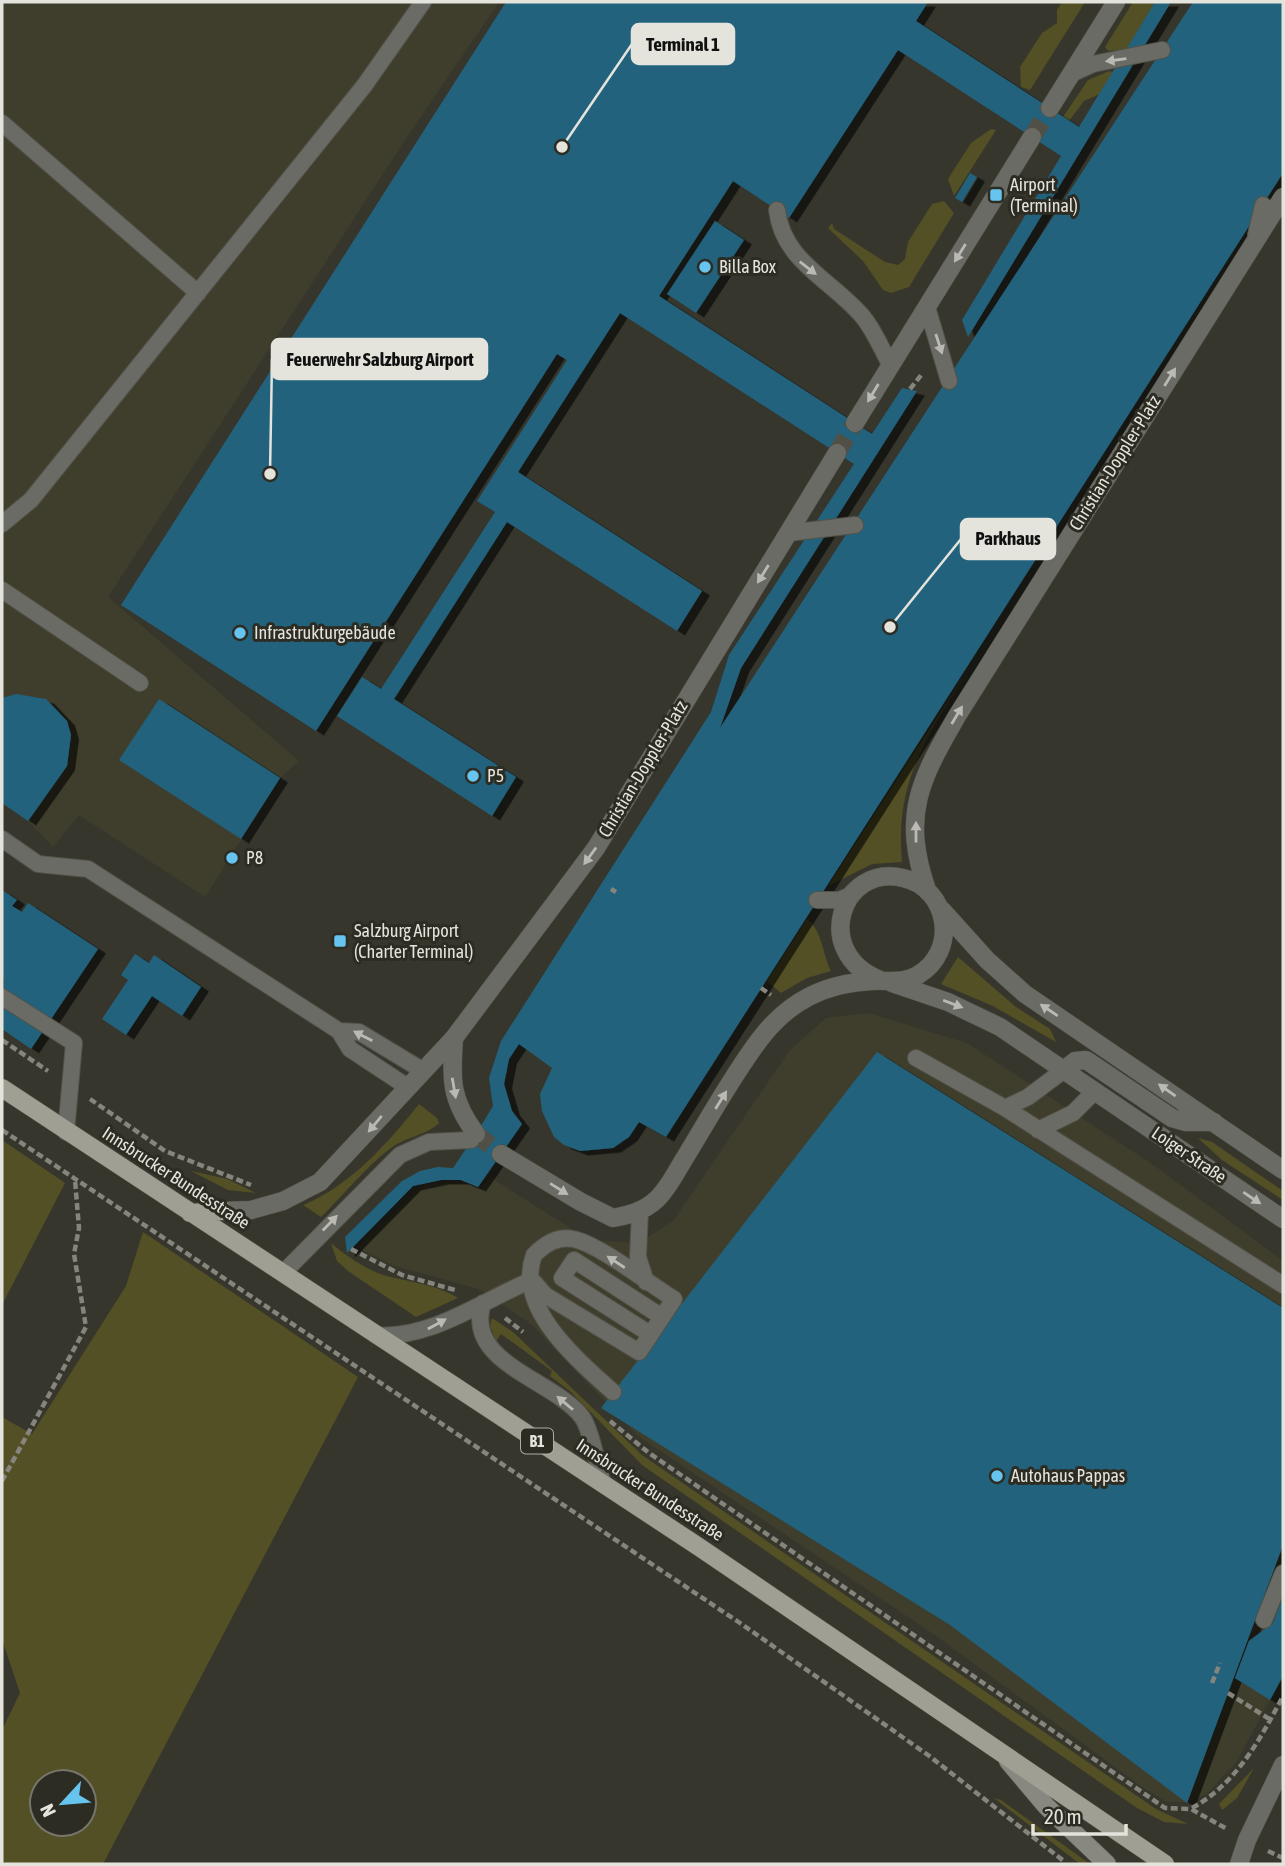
<svg xmlns="http://www.w3.org/2000/svg" width="1285" height="1866" font-family="'Asap Condensed',sans-serif">
<style>
.built{fill:#3f3e2d}
.green{fill:#535026;fill-rule:evenodd}
.building{fill:#22627d;filter:url(#shadow)}
.lines{fill:none;stroke-linecap:round;stroke-linejoin:round}
.street-tunnel{stroke:#515047;stroke-width:18;stroke-dasharray:18 9;stroke-linecap:butt}
.lane-casing{stroke:#535248;stroke-width:18}
.street-casing{stroke:#535248;stroke-width:19}
.secondary-casing{stroke:#535248;stroke-width:19}
.primary-casing{stroke:#535248;stroke-width:19}
.path{stroke:#86857d;stroke-width:4.5;stroke-dasharray:7 3.5;stroke-linecap:butt}
.lane{stroke:#6b6b66;stroke-width:16}
.street{stroke:#6b6b66;stroke-width:18}
.secondary{stroke:#888880;stroke-width:18}
.primary{stroke:#9f9f94;stroke-width:18}
.oneway{fill:#babab3}
.poi-dot{fill:#66c4ef;stroke:#2d2c22;stroke-width:2.5}
.labels{text-anchor:middle;stroke-width:6;stroke-linejoin:round;paint-order:stroke}
.shield{fill:#2d2c22;stroke:#adada5;stroke-width:2}
.shield-label{font-size:16px;font-weight:bold;fill:#e4e4dd}
.poi-label{font-size:18px;fill:#e4e4dd;stroke:#2d2c22;text-anchor:start}
.street-label{font-size:18px;fill:#e4e4dd;stroke:#2d2c22}
.leader{fill:none;stroke:#e4e4dd;stroke-width:2.5}
.callout-dot{fill:#e4e4dd;stroke:#2d2c22;stroke-width:2.5}
.callout{fill:#e4e4dd;stroke:#e4e4dd;stroke-width:2.5}
.callout-label{font-size:19px;text-anchor:middle;font-weight:bold;fill:#111}
</style>
<defs>
<filter id="shadow"><feDropShadow dx="8" dy="4.5" stdDeviation="0" flood-color="#0009"/></filter>
</defs>
<rect width="100%" height="100%" fill="#37362c"/>
<path class="built" d="M2,2H499L405,140L108,597L299,761L280,778L205,897L79,815L53,847L28,821L2,803Z
M868,1013L967,1043L1152,1164L1283,1261V1676L1237,1761L1207,1794L1188,1802H1168L1145,1789L932,1633L638,1436L531,1324L479,1289L395,1266L357,1247L424,1184L463,1182L480,1189L490,1177L589,1240L639,1243L673,1221L790,1050L826,1018Z"/>
<path class="green" d="M1062,2H1085L1030,90L1021,87L1020,67L1042,33L1057,23V10Z
M1133,2H1155L1127,49L1108,51L1105,47Z
M1109,71L1113,72L1100,94L1084,101L1069,121L1063,117L1088,80Z
M991,129L996,130L954,196L948,179L971,143Z
M944,201L954,213L909,287L891,293L883,290L863,261L828,228L832,223L834,229L885,262L898,265L905,259L908,242L932,204Z
M973,662C931,732 894,776 902,862L872,864L828,886Z
M807,919C823,932 822,953 831,971L807,978L781,993L767,981Z
M958,957L1016,1007L1050,1029L1056,1042L993,1006L941,984Z
M419,1104L437,1118L439,1123C427,1135 405,1137 391,1148C365,1167 344,1195 321,1217L303,1205C350,1186 388,1143 419,1104Z
M1198,1138L1212,1142L1283,1191V1200L1222,1160Z
M2,1140L65,1183L2,1305Z
M191,1171L227,1179L256,1193L228,1190Z
M143,1232L358,1377L103,1864H2V1730L20,1693L2,1639V1417L32,1434L126,1286ZM42,1782H84V1824H42Z
M331,1243C346,1256 364,1268 383,1275C408,1282 436,1284 458,1298L416,1317L348,1271L337,1261Z
M492,1318L513,1332L642,1455L1156,1809L1188,1824L1164,1822L1137,1808L642,1465L571,1392L550,1376L552,1371L501,1334L496,1341L490,1326Z
M1254,1768L1237,1798L1222,1810L1219,1804Z
M994,1798L1001,1800L1090,1864H1080Z"/>
<path class="building" d="M506,2H928L916,21L1079,127L1155,2H1171L968,337L962,320L1061,156L898,50L789,218L733,181L659,296L872,434L902,388L917,391L741,668L720,728L1193,2H1283V173L666,1137L639,1122L629,1137L613,1148L580,1151L564,1145L554,1137L542,1111L540,1094L552,1068L519,1044L509,1059L504,1084L512,1111L522,1124L478,1187L461,1180H441L413,1186L347,1253L345,1237L402,1181L420,1171L438,1167L453,1168L476,1134L493,1106L489,1078L501,1041L711,712L729,655L854,464L620,313L518,472L702,591L677,631L507,522L394,699L516,777L492,816L337,716L362,677L381,689L495,512L477,501L567,360L557,354L316,731L121,605Z
M970,173L977,177L962,202L955,198Z
M715,221L744,240L696,313L667,294Z
M16,694L46,699L67,721L71,735L67,766L28,821L2,803V698Z
M159,699L280,778L241,839L119,760Z
M2,890L17,900L12,906L22,912L28,903L98,949L31,1049L2,1029L4,979L2,978Z
M135,954L149,963L154,955L201,987L182,1016L152,996L126,1035L102,1019L128,980L121,975Z
M877,1052L1283,1308V1545L1187,1803L950,1625L601,1408Z
M1283,1596V1676L1270,1700L1235,1678L1249,1641L1273,1623Z"/>
<g class="lines">
<path class="street-tunnel" d="M1032,137L1050,108
M837,453L855,423
M476,1134L501,1154"/>
<g class="lane-casing">
<path id="lane" d="M1071,74L1093,64L1162,50
M2,123L198,293
M777,210C783,262 832,280 863,317C874,330 881,348 890,364
M1256,235L1263,205
M927,307L949,381
M2,524L31,500L364,86L423,2
M788,533L855,525
M2,590L140,683
M2,839L38,864L88,869L339,1031
M817,900H839L852,895
M2,997L74,1043L66,1132
M916,1058L1005,1108L1283,1285
M406,1086L350,1049L339,1031L359,1032L422,1070
M1005,1108L1028,1097L1064,1070
M1038,1130L1073,1113L1095,1091
M640,1210L638,1257L646,1282
M283,1273L400,1155L429,1142L471,1140
M532,1280L545,1295L639,1352L674,1299C649,1284 599,1244 573,1239C557,1236 545,1244 534,1255C514,1308 579,1361 613,1392
M483,1303C463,1363 553,1379 582,1417C591,1429 598,1468 603,1484
M650,1334L562,1278L574,1260L662,1317
M376,1335C430,1340 483,1300 532,1280
M1264,1620L1283,1573"/>
</g>
<g class="street-casing">
<path id="street" d="M1050,108L1116,2
M855,423L1032,137
M927,890C901,815 920,780 957,716L1283,197
M942,910L987,960L1025,994L1283,1170
M892,983L948,1002L1000,1027L1283,1219
M454,1038C451,1079 450,1099 476,1134
M1064,1070L1075,1061L1086,1060L1172,1118L1186,1122H1214
M501,1154L581,1202L613,1218C629,1215 644,1211 656,1200C669,1188 677,1170 686,1156C710,1117 732,1076 760,1039C789,1001 825,983 872,981C889,980 903,984 918,975C959,951 949,888 903,878C841,863 811,953 880,980
M223,1211L251,1210L283,1201L320,1182L454,1038L596,848L837,453
M1239,1864L1247,1840L1283,1765"/>
</g>
<g class="secondary-casing">
<path id="secondary" d="M1008,1761L1046,1806L1107,1864"/>
</g>
<g class="primary-casing">
<path id="primary" d="M2,1088L699,1547L1165,1864
M190,1213L223,1211"/>
</g>
<path class="path" d="M910,389L922,374
M611,889L616,892
M761,988L771,995
M2,1040L48,1071
M90,1099L165,1151L251,1185
M2,1130L740,1623L928,1755L1065,1862
M351,1249L402,1275L455,1290
M505,1318L523,1332
M610,1421L649,1453L1165,1808L1191,1809L1227,1829
M2,1481L86,1327L74,1254L79,1228L75,1180
M1212,1683L1220,1663
M1228,1693L1271,1720
M1192,1808C1236,1784 1260,1740 1283,1696
M1268,1851L1283,1858"/>
<use href="#lane" class="lane"/>
<use href="#street" class="street"/>
<use href="#secondary" class="secondary"/>
<use href="#primary" class="primary"/>
</g>
<defs><path id="oneway-solid" d="M-6-.8H1V-3.2L6.5 0L1 3.2V.8H-6Z" transform="scale(1.75)"/></defs>
<g class="oneway">
<use href="#oneway-solid" transform="translate(1116 60) rotate(172)"/>
<use href="#oneway-solid" transform="translate(960 253) rotate(122)"/>
<use href="#oneway-solid" transform="translate(808 268) rotate(38)"/>
<use href="#oneway-solid" transform="translate(939 344) rotate(72)"/>
<use href="#oneway-solid" transform="translate(1170 377) rotate(-58)"/>
<use href="#oneway-solid" transform="translate(873 393) rotate(121)"/>
<use href="#oneway-solid" transform="translate(763 574) rotate(122)"/>
<use href="#oneway-solid" transform="translate(957 715) rotate(-59)"/>
<use href="#oneway-solid" transform="translate(916 832) rotate(-90)"/>
<use href="#oneway-solid" transform="translate(590 856) rotate(126)"/>
<use href="#oneway-solid" transform="translate(953 1004) rotate(21)"/>
<use href="#oneway-solid" transform="translate(1049 1010) rotate(-146)"/>
<use href="#oneway-solid" transform="translate(363 1036) rotate(-153)"/>
<use href="#oneway-solid" transform="translate(454 1088) rotate(80)"/>
<use href="#oneway-solid" transform="translate(1167 1090) rotate(-145)"/>
<use href="#oneway-solid" transform="translate(721 1100) rotate(-58)"/>
<use href="#oneway-solid" transform="translate(375 1124) rotate(130)"/>
<use href="#oneway-solid" transform="translate(559 1189) rotate(32)"/>
<use href="#oneway-solid" transform="translate(1252 1198) rotate(34)"/>
<use href="#oneway-solid" transform="translate(330 1223) rotate(-46)"/>
<use href="#oneway-solid" transform="translate(616 1262) rotate(-147)"/>
<use href="#oneway-solid" transform="translate(437 1324) rotate(-29)"/>
<use href="#oneway-solid" transform="translate(565 1403) rotate(-140)"/>
</g>
<g class="poi-dot">
<rect x="989" y="188" width="14" height="14" rx="3.5"/>
<circle cx="705" cy="267" r="7"/>
<circle cx="240" cy="633" r="7"/>
<circle cx="473" cy="776" r="7"/>
<circle cx="232" cy="858" r="7"/>
<rect x="333" y="934" width="14" height="14" rx="3.5"/>
<circle cx="997" cy="1476" r="7"/>
</g>
<g class="labels">
<rect class="shield" x="521" y="1428.5" width="32" height="25" rx="5"/>
<g class="shield-label">
<text x="537" y="1447">B1</text>
</g>
<g class="poi-label">
<text x="1010" y="191">Airport<tspan x="1010" dy="21">(Terminal)</tspan></text>
<text x="719" y="273">Billa Box</text>
<text x="254" y="639">Infrastrukturgebäude</text>
<text x="487" y="782">P5</text>
<text x="246" y="864">P8</text>
<text x="354" y="937">Salzburg Airport<tspan x="354" dy="21">(Charter Terminal)</tspan></text>
<text x="1011" y="1482">Autohaus Pappas</text>
</g>
<g class="street-label">
<text transform="translate(1115 463) rotate(-58)" y="6">Christian-Doppler-Platz</text>
<text transform="translate(643 769) rotate(-59)" y="6">Christian-Doppler-Platz</text>
<text transform="translate(1189 1155) rotate(34)" y="6">Loiger Straße</text>
<text transform="translate(176 1178) rotate(33)" y="6">Innsbrucker Bundesstraße</text>
<text transform="translate(650 1490) rotate(33)" y="6">Innsbrucker Bundesstraße</text>
</g>
</g>
<path class="leader" d="M562 147L632 44M270 474L272 359M890 627L961 539"/>
<g class="callout-dot">
<circle cx="562" cy="147" r="7"/>
<circle cx="270" cy="474" r="7"/>
<circle cx="890" cy="627" r="7"/>
</g>
<g class="callout">
<rect x="632" y="24" width="102" height="40" rx="7"/>
<rect x="272" y="339" width="215" height="40" rx="7"/>
<rect x="961" y="519" width="94" height="40" rx="7"/>
</g>
<g class="callout-label">
<text x="683" y="51">Terminal 1</text>
<text x="380" y="366">Feuerwehr Salzburg Airport</text>
<text x="1008" y="545">Parkhaus</text>
</g>
<rect width="1285" height="1866" fill="none" stroke="#e4e4dd" stroke-width="7"/>
<g transform="translate(63 1803) rotate(244)"><circle r="33" fill="#2d2c22" stroke="#76766d" stroke-width="2"/>
<path d="M0-5L12 26L0 18L-12 26Z" fill="#66c4ef"/>
<text y="-10" font-size="19" font-weight="bold" text-anchor="middle" fill="#e4e4dd">N</text>
</g>
<path d="M1033 1824v10h93v-10" fill="none" stroke="#e4e4dd" stroke-width="3.5"/>
<text x="1044" y="1824" font-size="21" fill="#e4e4dd" stroke="#2d2c22" stroke-width="5" paint-order="stroke">20 m</text>
</svg>
